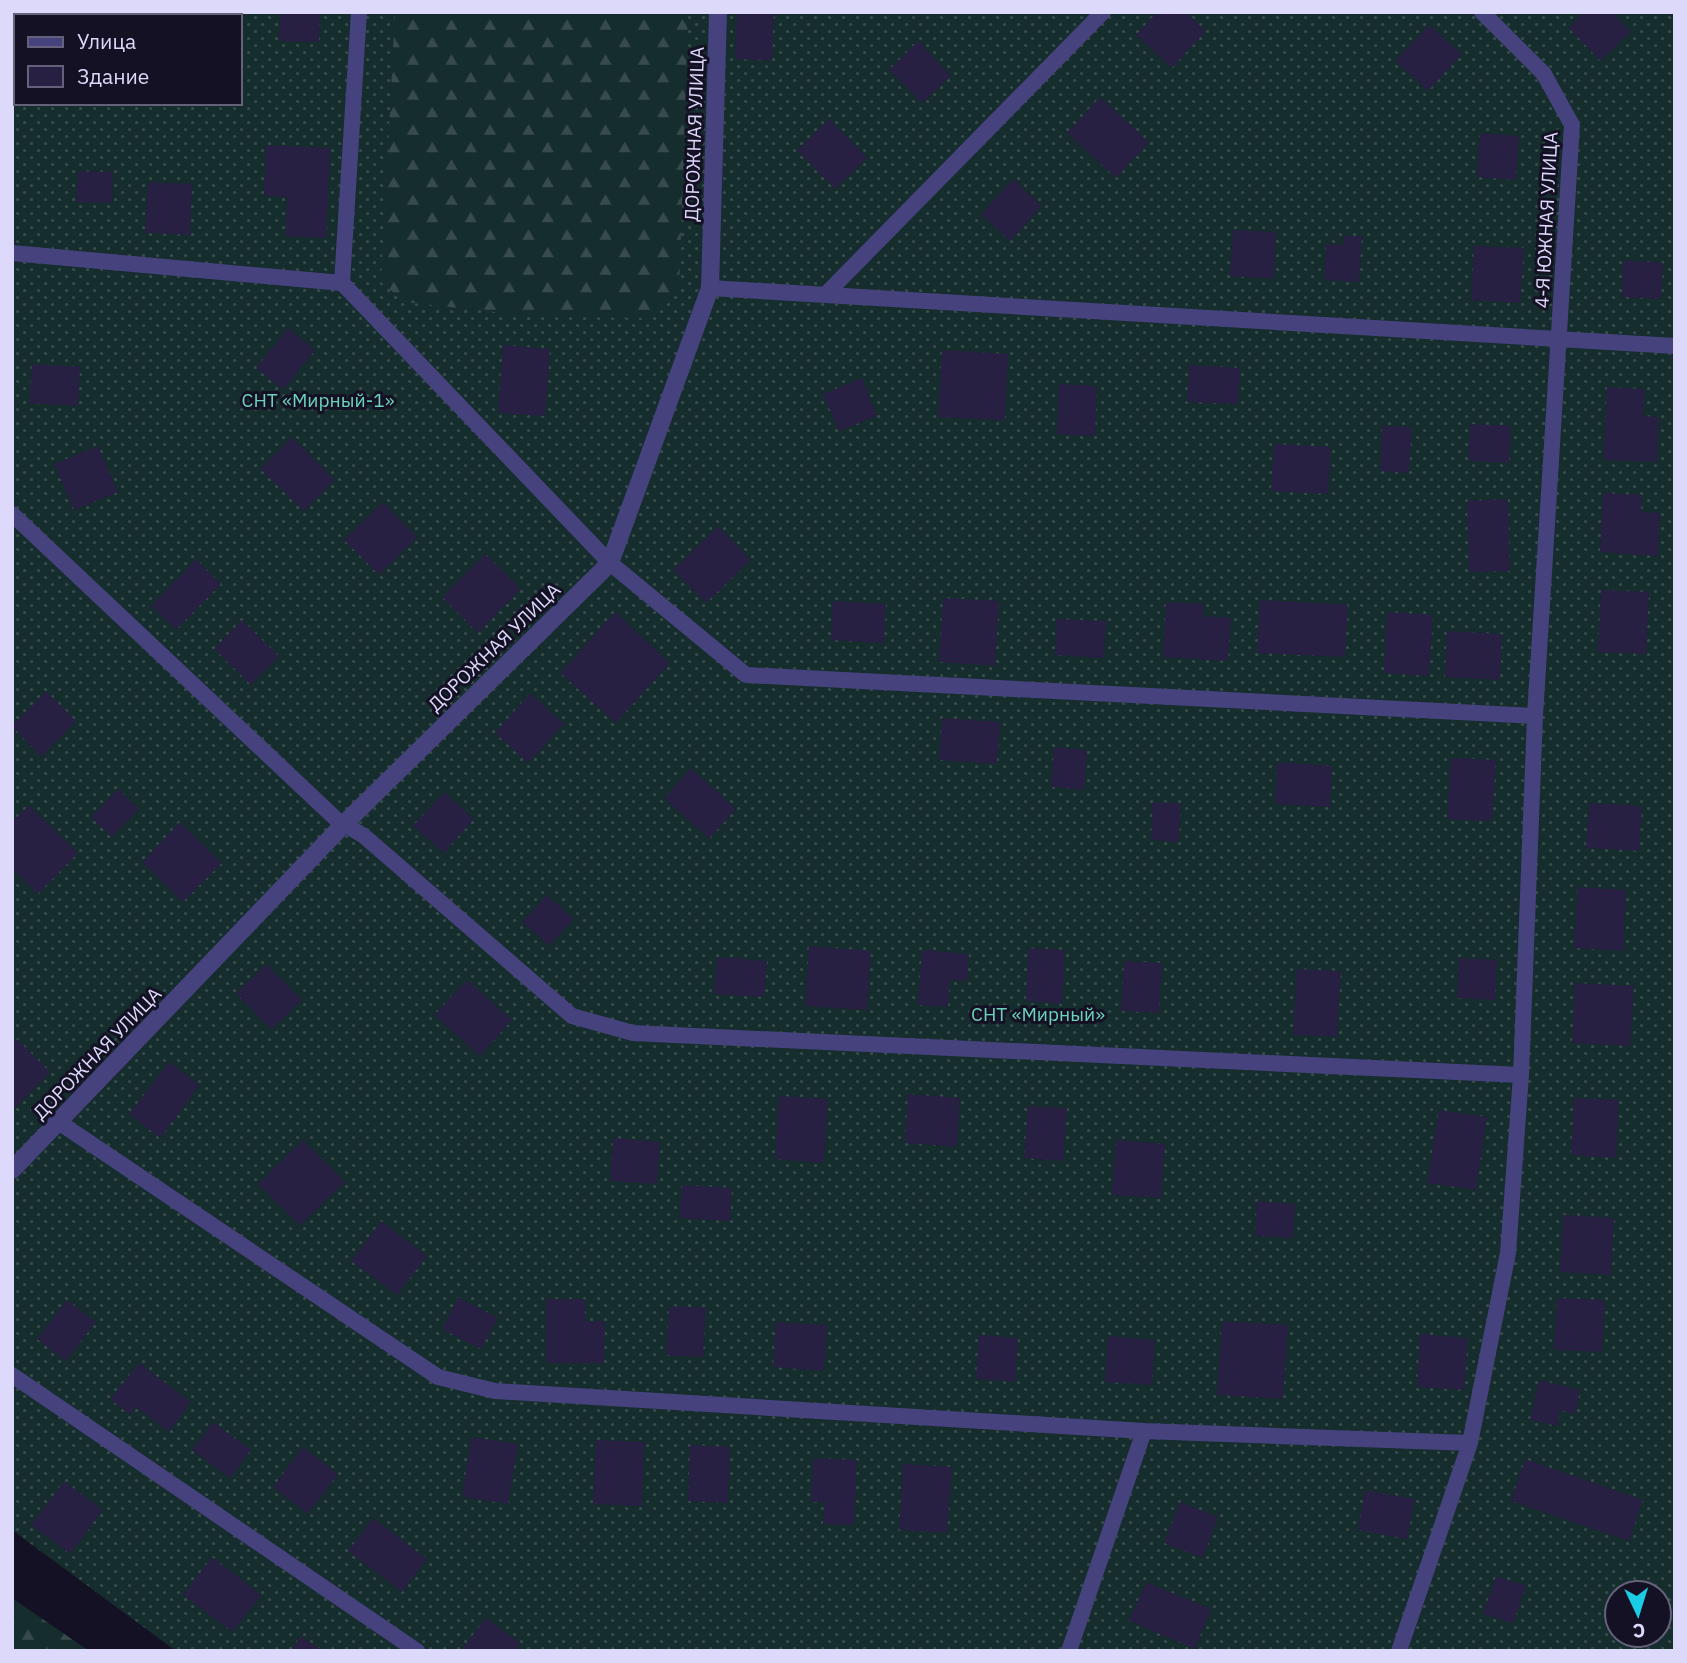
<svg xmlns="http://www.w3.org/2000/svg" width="1687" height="1663" font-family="'IBM Plex Sans',sans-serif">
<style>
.grass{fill:url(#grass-dots);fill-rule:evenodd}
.forest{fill:url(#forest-firs)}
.building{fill:#272043}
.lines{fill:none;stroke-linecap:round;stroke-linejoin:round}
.lane{stroke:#45427d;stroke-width:16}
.street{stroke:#45427d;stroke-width:18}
.labels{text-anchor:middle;stroke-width:6;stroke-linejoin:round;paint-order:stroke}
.street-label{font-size:19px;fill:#ddd9fb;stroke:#151124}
.park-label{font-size:19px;fill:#6cd3bb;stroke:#151124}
</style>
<defs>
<pattern id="grass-dots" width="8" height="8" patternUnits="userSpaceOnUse" patternTransform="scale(1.75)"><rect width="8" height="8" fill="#152d2d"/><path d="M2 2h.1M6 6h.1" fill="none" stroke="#374b4c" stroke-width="1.8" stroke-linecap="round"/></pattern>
<pattern id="forest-firs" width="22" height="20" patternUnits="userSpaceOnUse" patternTransform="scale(1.75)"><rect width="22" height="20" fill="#152d2d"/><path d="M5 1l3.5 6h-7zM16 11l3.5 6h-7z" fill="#374b4c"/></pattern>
</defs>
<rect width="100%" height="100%" fill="#151124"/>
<path class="grass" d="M12,12H1675V1651H176L12,1530ZM16,16H240V103H16ZM1617,1593H1659V1635H1617Z"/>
<path class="forest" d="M395,12H688L679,293L641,318L538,317L405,302L381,282Z
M12,1598L89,1651H12Z"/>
<path class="building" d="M280,12H320L319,42L279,41Z
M737,12H774L772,61L735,59Z
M1157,12H1186L1206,31L1172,68L1136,35Z
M1584,12H1612L1631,32L1600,61L1569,28Z
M1429,25L1462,54L1428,91L1395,61Z
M918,41L951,76L922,103L889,70Z
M1100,97L1149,142L1116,178L1067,133Z
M829,119L867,158L835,189L797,150Z
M1480,133L1519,136L1516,180L1477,177Z
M266,145L330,148L326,238L286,236L287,197L264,196Z
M78,171L113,172L112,203L76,202Z
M1013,179L1042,206L1010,241L981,214Z
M148,182L192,184L190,235L145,233Z
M1233,230L1276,232L1274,279L1230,276Z
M1344,236H1362L1359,282L1324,280L1326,244L1343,245Z
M1474,246L1524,248L1520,303L1471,300Z
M1623,260L1663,263L1661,299L1622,297Z
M288,328L315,350L283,390L256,368Z
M503,345L550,349L545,416L498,413Z
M942,350L1008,354L1005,420L938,417Z
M32,364L80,367L78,406L29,403Z
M1189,365L1240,368L1238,404L1187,402Z
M862,378L877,416L839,431L823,394Z
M1059,384L1097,386L1095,436L1057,434Z
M1607,387L1645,389L1643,416L1659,417L1657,462L1603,460Z
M1470,424L1511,426L1509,463L1468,461Z
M1382,426L1412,427L1409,473L1380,471Z
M292,437L335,480L304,511L260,469Z
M1274,444L1331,447L1328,494L1271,491Z
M98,446L118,492L74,510L54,464Z
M1603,493L1642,495L1641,512L1660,513L1658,556L1600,552Z
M1508,499L1510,571L1469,572L1467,501Z
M383,502L417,537L379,575L344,540Z
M718,526L751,560L706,603L673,570Z
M485,554L521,589L478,633L442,597Z
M196,559L221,584L176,630L151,606Z
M1601,590L1649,592L1646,654L1598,652Z
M943,598L999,601L995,666L939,662Z
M1260,600L1348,605L1345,657L1257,653Z
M833,601L886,604L884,643L831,640Z
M1166,602L1204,604L1203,616L1231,618L1228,661L1163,657Z
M615,612L670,663L616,723L560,673Z
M1387,612L1433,615L1429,676L1384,673Z
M1057,619L1106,621L1104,658L1055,655Z
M242,620L279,656L251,685L214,649Z
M1447,631L1502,634L1500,680L1445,677Z
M46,691L76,721L41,757L12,726Z
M530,693L564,724L528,763L495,733Z
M942,718L1000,722L997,764L939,760Z
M1054,747L1087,750L1084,790L1051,787Z
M1451,758L1496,760L1492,821L1447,819Z
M1277,762L1332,766L1330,807L1275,804Z
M691,768L736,809L709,839L664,798Z
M118,789L139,809L112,837L91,817Z
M444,792L474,819L444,853L413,826Z
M1153,802L1181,803L1179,842L1151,840Z
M1589,803L1642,806L1639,851L1586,848Z
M29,805L78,853L38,894L12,869V822Z
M180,822L222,863L183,902L142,862Z
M1578,887L1626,890L1623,951L1574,948Z
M547,895L574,919L549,946L522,922Z
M809,946L871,951L867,1010L805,1006Z
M1028,948L1065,950L1062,1004L1026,1001Z
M922,950L969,954L967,981L950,980L948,1007L918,1005Z
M717,957L767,961L764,997L714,994Z
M1459,958L1497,960L1495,1000L1457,998Z
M1124,961L1162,963L1159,1013L1121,1011Z
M267,964L302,1000L271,1030L236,993Z
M1297,969L1341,971L1337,1037L1293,1035Z
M467,980L512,1020L480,1056L434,1015Z
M1575,983L1634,986L1630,1046L1572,1043Z
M17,1039L50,1072L12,1111V1044Z
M169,1062L200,1085L160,1138L129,1114Z
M908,1094L960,1098L957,1147L905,1143Z
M779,1096L828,1099L824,1163L775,1159Z
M1574,1098L1619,1100L1616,1158L1571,1155Z
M1028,1106L1067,1108L1063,1161L1024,1158Z
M1439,1110L1487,1117L1476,1190L1427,1183Z
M613,1138L660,1142L657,1184L610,1181Z
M303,1140L345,1182L300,1226L258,1184Z
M1116,1140L1165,1144L1161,1198L1112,1195Z
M682,1185L732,1188L730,1221L679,1218Z
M1257,1201L1295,1204L1293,1238L1255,1236Z
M1563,1215L1614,1218L1611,1275L1560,1272Z
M381,1221L427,1256L397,1295L351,1261Z
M458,1297L498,1318L481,1349L442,1329Z
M1557,1298L1605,1300L1602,1352L1554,1350Z
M546,1299H585V1321H605L604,1363H546Z
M67,1300L96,1322L66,1361L37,1339Z
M669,1306L706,1308L703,1357L666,1355Z
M1222,1321L1288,1325L1283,1399L1217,1395Z
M776,1322L827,1325L824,1371L773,1367Z
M1420,1334L1468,1338L1464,1390L1417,1387Z
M979,1335L1018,1338L1015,1382L976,1379Z
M1108,1336L1155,1340L1152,1385L1105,1382Z
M139,1363L191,1402L169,1432L136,1407L130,1415L110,1399Z
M1539,1380L1580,1390L1575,1414L1560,1410L1557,1426L1530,1420Z
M213,1422L251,1450L230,1478L192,1450Z
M471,1437L518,1444L508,1504L462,1497Z
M596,1440L644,1442L642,1506L593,1504Z
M690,1445L730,1447L728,1503L688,1501Z
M303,1447L338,1474L308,1514L273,1487Z
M813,1458L857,1460L854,1525L823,1524L824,1502H811Z
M1525,1459L1643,1500L1629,1541L1511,1501Z
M903,1464L952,1467L947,1533L899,1530Z
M64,1481L103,1510L70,1554L31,1525Z
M1365,1490L1415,1499L1407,1539L1358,1530Z
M1180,1502L1218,1517L1203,1558L1164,1543Z
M373,1518L427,1559L402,1592L348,1551Z
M212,1557L262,1595L232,1632L183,1595Z
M1496,1576L1526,1586L1513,1623L1483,1614Z
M1146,1582L1211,1609L1195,1649L1129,1621Z
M486,1618L521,1644L515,1651L462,1649Z
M300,1636L324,1651H291Z"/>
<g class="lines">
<path class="lane" d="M359,12L342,283L610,563L746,675L1535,716
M12,253L342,283
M710,288L1675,346
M826,294L1103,12
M12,514L336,819L364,836L572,1016L633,1033L1521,1075
M60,1123L438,1377L495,1391L1144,1431L1470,1443
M12,1375L417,1651
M1069,1651L1144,1431
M1399,1651L1470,1443L1508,1253L1521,1075L1535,716L1572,125L1544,74L1482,12"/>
<path class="street" d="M12,1170L344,824L610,563L710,288L718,12"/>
</g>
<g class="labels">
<g class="street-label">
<text transform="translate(694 134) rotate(-88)" y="7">ДОРОЖНАЯ УЛИЦА</text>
<text transform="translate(1546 220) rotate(-87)" y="7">4-Я ЮЖНАЯ УЛИЦА</text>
<text transform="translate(494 647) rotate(-44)" y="7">ДОРОЖНАЯ УЛИЦА</text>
<text transform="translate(97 1053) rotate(-46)" y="7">ДОРОЖНАЯ УЛИЦА</text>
</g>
<g class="park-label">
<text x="318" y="407">СНТ «Мирный-1»</text>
<text x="1038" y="1021">СНТ «Мирный»</text>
</g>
</g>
<rect width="1687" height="1663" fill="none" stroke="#ddd9fb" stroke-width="28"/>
<rect x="14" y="14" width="228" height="91" fill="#151124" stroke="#65617a" stroke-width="2"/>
<rect x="28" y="37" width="35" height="10" fill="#45427d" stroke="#65617a" stroke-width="2"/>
<text x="77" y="49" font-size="21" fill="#ddd9fb">Улица</text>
<rect x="28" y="66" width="35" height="21" fill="#272043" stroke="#65617a" stroke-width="2"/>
<text x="77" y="84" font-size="21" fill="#ddd9fb">Здание</text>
<g transform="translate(1638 1614) rotate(176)"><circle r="33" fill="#151124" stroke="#65617a" stroke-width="2"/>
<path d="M0-5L12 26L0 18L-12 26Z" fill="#1acde5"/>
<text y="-10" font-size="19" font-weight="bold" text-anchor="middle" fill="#ddd9fb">С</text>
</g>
</svg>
